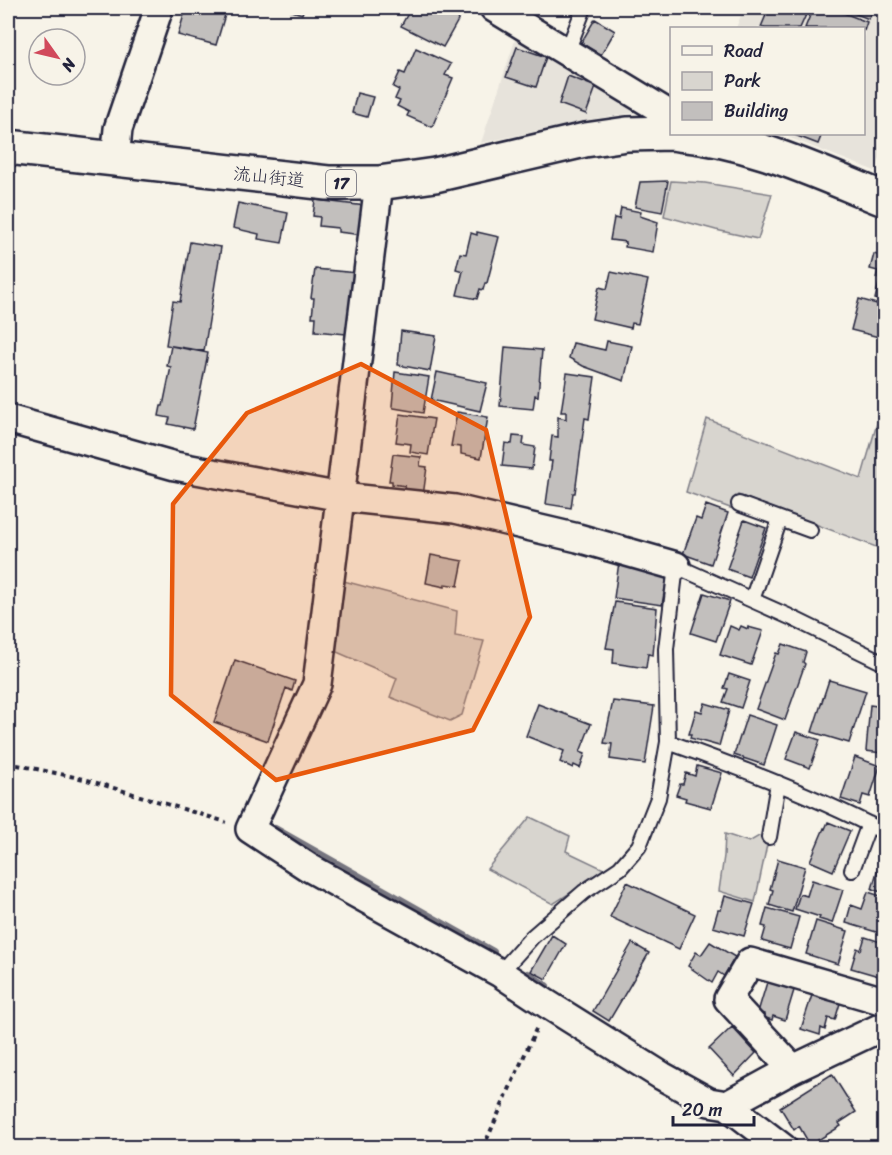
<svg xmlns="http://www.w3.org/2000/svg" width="892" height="1155" font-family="Sriracha,'Klee One',sans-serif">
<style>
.built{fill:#e7e3db}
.green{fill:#d8d5cf;stroke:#7d7c85;stroke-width:1.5}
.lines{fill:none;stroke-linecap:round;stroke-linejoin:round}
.stream{stroke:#76747f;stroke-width:8}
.building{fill:#c2bfbd;stroke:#22223b;stroke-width:1.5}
.service-casing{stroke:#22223b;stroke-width:18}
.minor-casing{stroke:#22223b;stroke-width:32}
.primary-casing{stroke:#22223b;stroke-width:38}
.path{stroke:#22223b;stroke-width:4;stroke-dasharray:4.5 4.5;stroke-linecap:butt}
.service{stroke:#f7f3e8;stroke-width:14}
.minor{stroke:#f7f3e8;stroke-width:27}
.primary{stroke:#f7f3e8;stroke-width:33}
.marked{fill:#e8590c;fill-opacity:0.2;stroke:#e8590c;stroke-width:4.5;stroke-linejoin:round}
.labels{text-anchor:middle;stroke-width:4.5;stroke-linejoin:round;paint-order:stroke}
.shield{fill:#f7f3e8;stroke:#62616f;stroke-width:1.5}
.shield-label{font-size:16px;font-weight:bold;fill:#22223b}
.street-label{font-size:18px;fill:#22223b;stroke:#f7f3e8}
</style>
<rect width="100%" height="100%" fill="#f7f3e8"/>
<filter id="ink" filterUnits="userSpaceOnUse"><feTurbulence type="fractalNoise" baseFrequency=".0167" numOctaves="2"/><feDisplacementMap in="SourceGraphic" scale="12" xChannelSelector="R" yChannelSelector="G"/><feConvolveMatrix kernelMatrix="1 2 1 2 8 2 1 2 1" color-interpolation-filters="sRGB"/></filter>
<g filter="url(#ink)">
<path class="built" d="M744,8H884V148L875,171L780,134H864V28H736Z
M518,31L640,107V112L594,119L481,143Z"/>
<path class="green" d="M671,181L705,183L772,194L758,239L716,230L664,216Z
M884,399V550L738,495L733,509L686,492L707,419L861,479Z
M340,580L457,611L455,636L484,641L462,715L450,721L390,697L397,678L330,649Z
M530,817L570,836L566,851L606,870L553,904L487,869Z
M725,834L749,842L759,836L768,840L755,902L719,891L724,856Z"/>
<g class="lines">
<path class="stream" d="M275,829L493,952
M528,974L546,986"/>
</g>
<path class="building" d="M186,8H227L216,45L178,35Z
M282,8H304L302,14Z
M411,8H465L443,47L401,26Z
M769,8H809L800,28H765L761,27Z
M813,8H831L867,22L864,31V28H805Z
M841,8H873L869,19Z
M595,19L615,31L601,55L581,43Z
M517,47L546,57L536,87L506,77Z
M416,48L451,64L445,75L453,78L432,127L407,116L409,112L397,106L400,101L395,99L399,90L393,87L400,72L405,74Z
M568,76L596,87L586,114L559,104Z
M357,93L373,97L367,117L352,113Z
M792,134H822L818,144Z
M668,181L662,212L635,207L640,182Z
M315,200L366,206L363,235L338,232V228L319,226L320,217L313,216Z
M238,203L288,213L282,243L258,239L259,234L233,228Z
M621,208L641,212L640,216L658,222L653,252L625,247L626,242L610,240L614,218L619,219Z
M477,232L499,237L487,283H485L483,290L480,289L477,299L457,295L463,271L456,269L460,253L466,254L471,233L477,235Z
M190,242L221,247L204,351L166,345L173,301L180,302Z
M874,254L884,257V302L875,299L880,279L876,278L878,271L870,269Z
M315,269L357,273L352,321L348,320L346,334L315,331L316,317H312L314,298H311Z
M611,272L648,280L638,324L632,323L631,328L592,319L599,287L607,289Z
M859,299L884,306L883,338L851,330Z
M401,331L436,336L430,371L398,365Z
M607,341L632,346L624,381L583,366L569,358L573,343L605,350Z
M171,346L208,353L193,429L168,424L170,418L159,416L161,406H163L171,367L167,366Z
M505,347L542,350L538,396L535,395L533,409L500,406Z
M395,372L429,377L423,413L394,408L392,406Z
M437,372L487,383L480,411L431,400Z
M567,373L595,377L589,419L585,418L575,493H573L571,508L546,504L552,461H549L552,436L558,437V417L566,419V412H561Z
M457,412L488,417L481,458L461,454V447L451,446Z
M400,414L434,419L428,455L410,452L411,444L396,442Z
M513,436L524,437L523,445L535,447L532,469L502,466L505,443L512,444Z
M393,454L421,457L420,466L427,467L423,496L404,493L405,486L392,484V481H389Z
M706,505L728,513L711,564L683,554L696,518L701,520Z
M744,520L766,528L749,577L727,569Z
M431,555L463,561L458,586L445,584V587L426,583Z
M619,562L668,570L662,605L614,598Z
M704,593L730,601L716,641L691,633Z
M615,602L657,608L653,655L648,654L646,668L613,663L614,649L606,648Z
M730,626L739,630L741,626L748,629V627L763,631L751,665L720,655Z
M783,644L806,652L803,662L805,664L785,720L756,709L776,653L779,654Z
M235,660L295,681L292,691L286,688L268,741L214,722Z
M729,674L750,681L741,708L723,702L728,689L724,688Z
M829,680L866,691L849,743L812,732Z
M613,701L654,706L645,764L610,759L612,744L604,743Z
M705,703L729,710L719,746L690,738L691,734H689L696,710L702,712Z
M538,704L591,724L580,752L585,754L580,768L574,765L573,768L560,762L564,751L526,736Z
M870,705L884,707L882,753L866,751Z
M747,715L777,725L764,765L734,755Z
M796,732L820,740L810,768L786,759Z
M855,757L880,766L870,797L863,795L860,805L841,799Z
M697,766L722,773L711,808L685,801L686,798L676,795L680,784H683L686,773L695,776Z
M828,822L850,831L833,871L810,861L824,828L825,829Z
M884,847V893L872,889Z
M778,859L805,867L792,912L769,905L773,890L770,889Z
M812,880L843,890L832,923L819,919L820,917L795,909L800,894L807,896Z
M627,882L695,914L679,949L610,917Z
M868,892L884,897L883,934L846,923L851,905L862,909Z
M725,896L754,904L744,936L713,927L718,910H721Z
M767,908L799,917L790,949L762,941L766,927L762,926Z
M816,921L848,931L838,964L806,954Z
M552,935L566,944L546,979L531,971Z
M865,937L884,943V969L882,977L851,968L857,948L861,950Z
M710,942L735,957L724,976L718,972L712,983L688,966L696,952L701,955Z
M632,943L649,953L609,1021L593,1011Z
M768,979L795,987L785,1020L773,1016L772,1020L763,1017L764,1014L758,1012Z
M813,992L841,1000L835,1020L828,1018L825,1030L821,1028L820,1035L801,1029Z
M732,1027L756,1053L734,1076L709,1049Z
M832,1074L856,1112L839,1123L841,1126L810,1145L799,1126L794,1130L780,1107Z"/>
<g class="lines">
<g class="service-casing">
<path id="service" d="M567,52L584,8
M739,504L810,530
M752,600L780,519
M668,742C742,768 815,796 884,832
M769,837L778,783
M852,870L869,824
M500,973L532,937L584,892L620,868L639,846L658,798L668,742L666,649L676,566L790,617L884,663"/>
</g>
<g class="minor-casing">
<path id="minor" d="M494,8L672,116
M115,160L118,129L159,8
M379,183L317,684L250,829L308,867L500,973L547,1004L662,1076L709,1102L727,1105L783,1148
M8,419L175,466L341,497L455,509L578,538L676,566
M793,1069L728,999L750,962L884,1001
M727,1105L793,1069L884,1026"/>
</g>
<g class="primary-casing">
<path id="primary" d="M678,134C751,140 817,172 884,199
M8,147L328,183H379L435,175L585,140L627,134L672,133"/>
</g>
<path class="path" d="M8,763L84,779L226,822
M483,1148L537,1027"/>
<use href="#service" class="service"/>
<use href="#minor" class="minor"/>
<use href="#primary" class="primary"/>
</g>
</g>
<path class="marked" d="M361,364L486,430L530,617L473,730L276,780L171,695L173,504L247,413Z"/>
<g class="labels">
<rect class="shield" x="326" y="170" width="30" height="26" rx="4.5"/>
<g class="shield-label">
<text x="341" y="189">17</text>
</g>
<g class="street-label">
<text transform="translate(269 177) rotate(6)" y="6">流山街道</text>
</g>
</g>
<rect width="892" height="1155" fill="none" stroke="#f7f3e8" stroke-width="30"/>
<rect x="15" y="15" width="862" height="1125" fill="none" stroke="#22223b" stroke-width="2" filter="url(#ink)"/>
<rect x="670" y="27" width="195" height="108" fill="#f7f3e8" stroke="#a29fa3" stroke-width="1.5"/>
<rect x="682" y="46" width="30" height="9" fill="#f7f3e8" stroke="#a29fa3" stroke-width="1.5"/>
<text x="724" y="57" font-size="18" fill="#22223b">Road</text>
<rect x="682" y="72" width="30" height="18" fill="#d8d5cf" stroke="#a29fa3" stroke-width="1.5"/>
<text x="724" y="87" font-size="18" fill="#22223b">Park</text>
<rect x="682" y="102" width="30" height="18" fill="#c2bfbd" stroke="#a29fa3" stroke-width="1.5"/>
<text x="724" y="117" font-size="18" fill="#22223b">Building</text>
<g transform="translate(57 57) rotate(124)"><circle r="28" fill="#f7f3e8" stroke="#a29fa3" stroke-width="1.5"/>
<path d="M0-4.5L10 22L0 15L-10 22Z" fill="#d1495b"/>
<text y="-9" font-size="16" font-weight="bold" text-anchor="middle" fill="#22223b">N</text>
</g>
<path d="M673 1116v9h81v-9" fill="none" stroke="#22223b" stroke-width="3"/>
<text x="682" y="1116" font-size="18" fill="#22223b" stroke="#f7f3e8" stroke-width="4.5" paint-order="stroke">20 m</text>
</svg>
